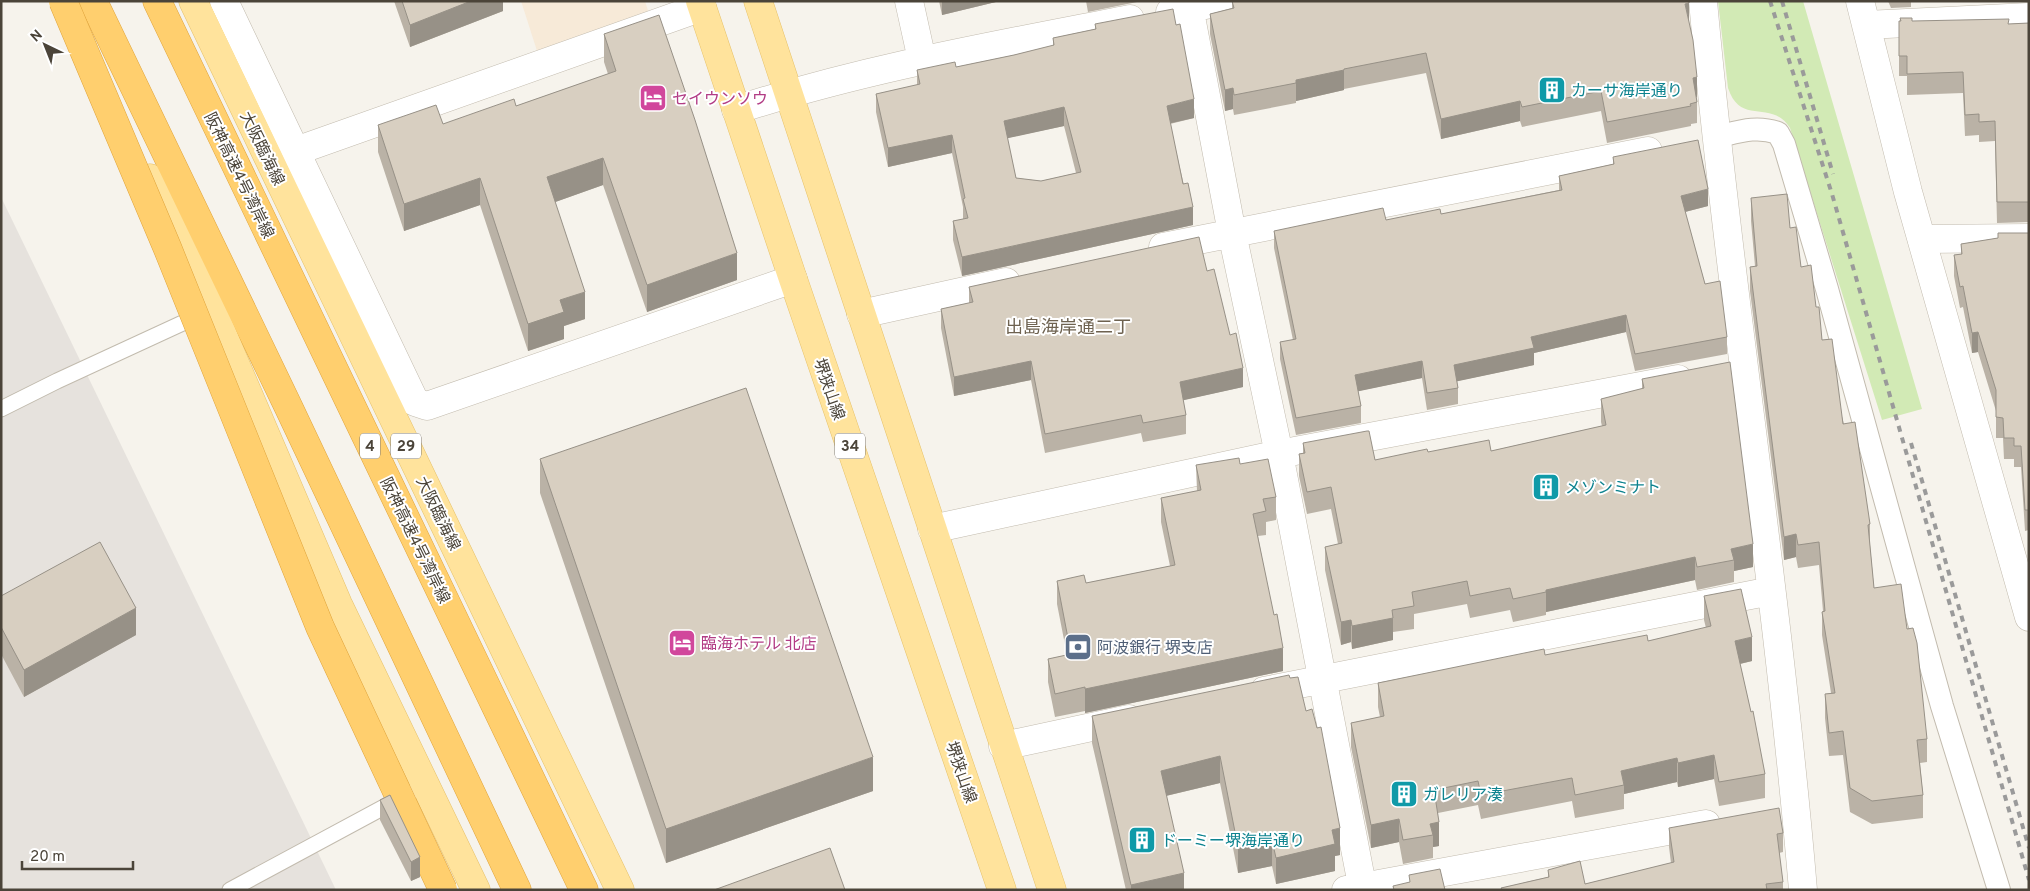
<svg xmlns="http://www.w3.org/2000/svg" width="2030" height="891" font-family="Overpass,'Noto Sans JP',sans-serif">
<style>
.commercial{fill:#f7ead8}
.industrial{fill:#e6e2dd}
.green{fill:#d2eab5}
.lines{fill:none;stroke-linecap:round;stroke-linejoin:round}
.service-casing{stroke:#c2bbae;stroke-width:17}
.pedestrian-casing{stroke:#c2bbae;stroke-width:24}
.minor-casing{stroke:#c2bbae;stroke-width:29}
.tertiary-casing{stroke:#c2bbae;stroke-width:29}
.primary-casing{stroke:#e6c16a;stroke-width:29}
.motorway-casing{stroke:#e0a43c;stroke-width:29}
.service{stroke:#fff;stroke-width:15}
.pedestrian{stroke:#fff;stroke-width:22}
.minor{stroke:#fff;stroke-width:28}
.tertiary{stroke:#fff;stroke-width:28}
.primary{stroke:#ffe39c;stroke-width:28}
.motorway{stroke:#ffcf6e;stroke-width:28}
.rail{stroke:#9a9a9a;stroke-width:4;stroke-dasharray:6 6;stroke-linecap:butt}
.motorway-bridge-casing{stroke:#e0a43c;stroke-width:29;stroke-linecap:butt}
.motorway-bridge{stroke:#ffcf6e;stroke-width:28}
.wall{fill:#bab2a6;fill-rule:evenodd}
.shaded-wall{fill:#979187}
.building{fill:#d8cfc1;stroke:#979187;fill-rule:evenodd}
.labels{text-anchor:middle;stroke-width:4;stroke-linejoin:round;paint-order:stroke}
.shield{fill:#fff;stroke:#817c74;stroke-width:1}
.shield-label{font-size:15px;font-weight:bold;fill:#4b4439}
.culture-label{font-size:16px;fill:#0d838f;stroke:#fff;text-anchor:start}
.hotel-label{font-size:16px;fill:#b23c85;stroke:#fff;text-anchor:start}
.street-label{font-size:16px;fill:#4b4439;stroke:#fff}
.service-label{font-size:16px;fill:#4e5e75;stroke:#fff;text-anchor:start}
.neighbourhood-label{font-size:18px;fill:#6e6250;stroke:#fff}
</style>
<rect width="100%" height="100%" fill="#f6f3ec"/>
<path class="commercial" d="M521,1H645L650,17L538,54Z"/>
<path class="industrial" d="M1,197L152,509L336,890H1Z"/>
<path class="green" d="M1718,1H1803L1922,409L1882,420L1790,128C1771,98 1741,127 1728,88Z"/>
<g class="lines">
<g class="service-casing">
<path id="service" d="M1,409L57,381L200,315
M230,890L425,785"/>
</g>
<g class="pedestrian-casing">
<path id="pedestrian" d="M1716,137C1738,132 1756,125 1778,133L1784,144L1827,289L1942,706L1999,890"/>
</g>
<g class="minor-casing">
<path id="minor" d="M224,1L415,402L427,406L793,279
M909,1L922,60
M1188,1L1232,233L1279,454L1363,890
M1703,1C1730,298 1778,593 1803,890
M1860,1L1908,192L2029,617
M1170,12L1225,1
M1866,25L2029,17
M736,110C865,68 998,45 1130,19
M296,151L702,7
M1163,247L1648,151
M861,314L1006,282
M932,529L1279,454L1678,379
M1264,691L1771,591
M1003,746L1129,719
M1346,890L1706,824"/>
</g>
<g class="tertiary-casing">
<path id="tertiary" d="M1922,239L2029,238"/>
</g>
<g class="primary-casing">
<path id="primary" d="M193,1L620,890
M700,1L793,279L1002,890
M758,1L1052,890
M150,178L187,251L338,604L476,890"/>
</g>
<g class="motorway-casing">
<path id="motorway" d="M93,1L288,406L517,890
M157,1L584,890"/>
</g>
<use href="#service" class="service"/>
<use href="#pedestrian" class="pedestrian"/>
<use href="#minor" class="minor"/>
<use href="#tertiary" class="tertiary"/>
<use href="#primary" class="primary"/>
<use href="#motorway" class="motorway"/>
<path class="rail" d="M1770,1L1832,194L2029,880
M1782,1L1833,174
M1911,443L2029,848"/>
<g class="motorway-bridge-casing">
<path id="motorway-bridge" d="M63,1L167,247L320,627L443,890"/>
</g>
<use href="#motorway-bridge" class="motorway-bridge"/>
</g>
<path class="wall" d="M394,1H503V11L410,47Z
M939,1H1000L942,15Z
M1086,1H1142L1088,12Z
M1232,1L1689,23L1697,102V123L1691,124V126L1607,143L1601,111L1522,127L1520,121L1441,139L1426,73L1344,89V90L1296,101V103L1234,115L1233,109L1225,111L1210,34V14L1232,8Z
M1888,1H1911V7L1891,8Z
M1900,18L1912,21L2008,24L2029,23V222L1997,223L1995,141L1979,142V135L1965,136L1963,93L1907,95V76H1899V21H1900Z
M1095,24L1194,118L1170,124L1193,225L962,276L953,240V221L963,219V207L952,153L888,167L876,112V94L917,85V70L956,67L1014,55L1053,46V38L1095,29ZM1064,126L1076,173L1041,181L1016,178L1007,138Z
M604,34L737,280L647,312L603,185L555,202L585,319L564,326V339L528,351L480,205L404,231L378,152V125L443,124L516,106L608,74L604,62Z
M1613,157L1708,206L1685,212L1705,284L1727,337V354L1635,371L1626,332L1534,353V365L1457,381L1458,388V404L1427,410L1422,378L1358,391L1361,406V423L1296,435L1280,359V342L1293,340L1274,248V231L1386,220L1441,214L1559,190V176L1613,164Z
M1751,198L1790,228L1801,267L1816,307L1822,340L1870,524V545L1874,588L1907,629L1927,739V762L1920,763L1923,795V818L1872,824L1850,812L1843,755L1829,756L1825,718V694L1831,693L1822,635V612L1823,611L1819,565L1798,568L1796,557L1784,560L1750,291V267L1755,266L1751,221Z
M2029,233V530L2025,531L2021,467H2014V459H2004L2003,438H1996V411L1978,352L1972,353L1963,307L1960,308L1954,276V255L1961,254V244Z
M1207,271L1243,387L1183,400L1186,415V434L1143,442L1141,433L1045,453L1031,380L954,396L941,328V309L969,303V287Z
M1642,379L1753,567L1734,571V582L1697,590L1695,580L1546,612V615L1513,622L1510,610L1470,618L1467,604L1414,614V629L1393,632V640L1352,649L1351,642L1341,645L1325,570V547L1338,544L1331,509L1307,514L1299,476V454L1303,453V443L1375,460L1428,452L1491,451L1602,426L1601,422V399L1642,389Z
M540,459L873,791L666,863L540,493Z
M1240,464L1276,497V520L1266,522V535L1258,536L1283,671L1085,713V711L1055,717L1048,682V659L1067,655L1057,604V581L1086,583L1170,566L1161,522V498L1197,491L1196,465Z
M1,596L136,635L24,697L1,654Z
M1704,596L1752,661L1740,664L1765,774V798L1719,806L1714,779L1678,787L1677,782L1624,794V809L1575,818L1572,801L1481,819L1478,805L1438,813L1439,846L1433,847V858L1403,864L1399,842L1371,848L1351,747V723L1380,717L1378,707V683L1545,655L1648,641L1706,628L1704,620Z
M1290,678L1340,855L1335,856V871L1276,884L1272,866L1238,873L1220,783L1166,796L1184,890H1126L1092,743V716Z
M380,800L420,877L411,881L380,820Z
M1669,828L1783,833V852L1779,853L1783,882V890H1501V888L1548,877V870L1585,884L1671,863L1669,847Z"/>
<path class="shaded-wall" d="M471,1H503V11L410,47V25Z
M942,1H1000L942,15Z
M1689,3V23L1685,4Z
M1344,70V90L1296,101V80Z
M1697,77V97L1693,98V78Z
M1233,88V109L1225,111V90Z
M1194,99V118L1167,124V106Z
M1520,101V121L1441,139V119Z
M1064,107V126L1004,139V121Z
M952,135V153L888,167V148Z
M603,158V185L547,205V177Z
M480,178V205L404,231V204Z
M1708,189V206L1681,213V196Z
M1193,207V225L962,276V257Z
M737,253V280L647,312V285Z
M585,292V319L564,326V339L528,351V324L560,300Z
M1626,315V332L1534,353V365L1454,382V365L1531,337Z
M1978,332V352L1972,353V333Z
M1031,361V380L954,396V377Z
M1422,361V378L1355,392V375Z
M1243,368V387L1180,401V382Z
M1796,534V557L1784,560V537Z
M1753,544V567L1734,571V560L1731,549Z
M1695,557V580L1546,612V590Z
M136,608V635L24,697V670Z
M1393,618V640L1352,649V626Z
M1351,620V642L1341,645V622Z
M1752,637V661L1735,665V641Z
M1283,648V671L1085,713V689Z
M1714,755V779L1678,787V763Z
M1220,756V783L1161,797V771Z
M873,757V791L666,863V829Z
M1677,758V782L1624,794V785L1621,771Z
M1399,819V842L1371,848V825Z
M1439,822V846L1433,847V835L1430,824Z
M1340,828V855L1335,856V871L1276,884V858L1332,830Z
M1272,840V866L1238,873V847Z
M420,857V877L411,881V862Z
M1184,873V890H1131V885Z"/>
<path class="building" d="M402,1H471L410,25Z
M1232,1H1689V3L1685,4L1693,40L1697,77L1693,78L1697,102L1690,104L1691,106L1607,122L1601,91L1522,107L1520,101L1441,119L1426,53L1344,69V70L1296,80V83L1234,95L1233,88L1225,90L1210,14L1234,8Z
M1173,9L1176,25L1180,24L1194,99L1167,106L1183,184L1188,183L1193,207L962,257L953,221L968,218L963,199L965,198L952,135L888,148L876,94L920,84L917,70L955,62L956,67L1014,55L1054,45L1053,38L1096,29L1095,24ZM1064,107L1081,172L1041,181L1016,178L1004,121Z
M659,15L695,120L737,253L647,285L603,158L547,177L585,292L560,300L564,312L528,324L480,178L404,204L378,125L436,105L443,124L514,99L516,106L616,71L604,34Z
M1900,18H1912V21L2009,19L2008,24L2029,23V202H1997L1995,121L1979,122V114L1965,115L1963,72L1907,74V56H1899V21H1901Z
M1698,140L1708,189L1681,196L1705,284L1720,281L1727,337L1635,354L1626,315L1531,337L1534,348L1454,365L1458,388L1427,393L1422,361L1355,375L1361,406L1296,418L1280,342L1296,339L1274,231L1383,208L1386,220L1440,209L1441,214L1562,190L1559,176L1614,164L1613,157Z
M1787,194L1790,228L1796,227L1801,267L1811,265L1816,307H1819L1822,340L1832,339L1843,424L1855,422L1870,524L1868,525L1874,588L1901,584L1907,629L1913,628L1917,643L1927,739L1917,740L1923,795L1872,801L1850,788L1843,731L1829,733L1825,694L1835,693L1822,612L1825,611L1819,542L1798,545L1796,534L1784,537L1750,267L1757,266L1751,198Z
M1998,233H2029V510H2025L2021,446H2014V438H2004L2003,418L1996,417V390L1978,332L1972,333L1963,286L1960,287L1954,255L1962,254L1961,244L1998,238Z
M1199,237L1207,271L1214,269L1230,335L1236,333L1243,368L1180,382L1186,415L1143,423L1141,415L1045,434L1031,361L954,377L941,309L973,302L969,287Z
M1730,362L1753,544L1731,549L1734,560L1697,567L1695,557L1546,590V592L1513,599L1510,588L1470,596L1467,581L1412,592L1414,606L1392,610L1393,618L1352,626L1351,620L1341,622L1325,547L1342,543L1331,487L1307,492L1299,454L1305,453L1303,443L1367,431H1369L1375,460L1427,449L1428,452L1489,440L1491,451L1606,425L1601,399L1644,388L1642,379Z
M746,388L873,757L666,829L540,459Z
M1239,458L1240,464L1268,459L1276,497L1263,499L1266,511L1253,514L1274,615L1277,614L1283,648L1085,689V687L1055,694L1048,659L1071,654L1057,581L1084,575L1086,583L1175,565L1161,498L1201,490L1196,465Z
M100,542L136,608L24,670L1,627V596Z
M1741,589L1752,637L1735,641L1751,712L1753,711L1765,774L1719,782L1714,755L1678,763L1677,758L1621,771L1624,785L1575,795L1572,778L1481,795L1478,781L1434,790L1439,822L1430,824L1433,835L1403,840L1399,819L1371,825L1351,723L1384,716L1378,683L1544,649L1545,655L1647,635L1648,641L1711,626L1704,596Z
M1289,675L1290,678L1298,677L1306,711L1312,709L1317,728L1321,727L1340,828L1332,830L1335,844L1276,858L1272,840L1238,847L1220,756L1161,771L1184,873L1131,885L1092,716Z
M390,795L420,857L411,862L380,800Z
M1779,808L1783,833L1777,834L1783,882L1766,884L1767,890H1502L1501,888L1549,877L1548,870L1580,861L1585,884L1674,862L1669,828Z
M830,848L845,890H714Z
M1440,869L1445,890H1394L1393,886L1410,882L1409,875Z"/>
<defs>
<g id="building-square" transform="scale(1.4375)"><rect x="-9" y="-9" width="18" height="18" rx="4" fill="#0f9aa8" stroke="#fff"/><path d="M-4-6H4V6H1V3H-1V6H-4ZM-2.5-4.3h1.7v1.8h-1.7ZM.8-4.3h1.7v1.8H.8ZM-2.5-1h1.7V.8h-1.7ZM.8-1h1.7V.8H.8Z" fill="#fff"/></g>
<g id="hotel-square" transform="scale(1.4375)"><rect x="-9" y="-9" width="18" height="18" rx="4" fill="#d1479c" stroke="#fff"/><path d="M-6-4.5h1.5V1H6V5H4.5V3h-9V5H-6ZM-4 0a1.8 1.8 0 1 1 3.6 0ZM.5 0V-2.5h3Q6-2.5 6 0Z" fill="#fff"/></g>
<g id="bank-square" transform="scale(1.4375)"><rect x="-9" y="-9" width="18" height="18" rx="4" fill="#5c6f8a" stroke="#fff"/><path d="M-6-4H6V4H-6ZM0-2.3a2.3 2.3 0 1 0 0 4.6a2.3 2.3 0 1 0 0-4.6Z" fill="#fff"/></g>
</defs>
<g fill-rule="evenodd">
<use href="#building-square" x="1552" y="90"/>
<use href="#hotel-square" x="653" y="98"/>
<use href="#building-square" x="1546" y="487"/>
<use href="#hotel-square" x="682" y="643"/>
<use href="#bank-square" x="1078" y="647"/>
<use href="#building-square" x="1404" y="794"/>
<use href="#building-square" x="1142" y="840"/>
</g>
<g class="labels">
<g class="shield">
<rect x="360" y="433.5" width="20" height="25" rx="4"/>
<rect x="391" y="433.5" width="30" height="25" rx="4"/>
<rect x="835" y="433.5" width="30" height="25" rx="4"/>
</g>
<g class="shield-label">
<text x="370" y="451">4</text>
<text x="406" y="451">29</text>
<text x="850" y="451">34</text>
</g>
<g class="culture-label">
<text x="1571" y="96">カーサ海岸通り</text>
<text x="1565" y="493">メゾンミナト</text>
<text x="1423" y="800">ガレリア湊</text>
<text x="1161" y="846">ドーミー堺海岸通り</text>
</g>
<g class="hotel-label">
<text x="672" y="104">セイウンソウ</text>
<text x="701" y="649">臨海ホテル 北店</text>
</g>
<g class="street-label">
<text transform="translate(263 148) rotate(64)" y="6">大阪臨海線</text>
<text transform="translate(240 175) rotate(64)" y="6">阪神高速4号湾岸線</text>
<text transform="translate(830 389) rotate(71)" y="6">堺狭山線</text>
<text transform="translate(439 513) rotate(64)" y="6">大阪臨海線</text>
<text transform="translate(416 540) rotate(64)" y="6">阪神高速4号湾岸線</text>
<text transform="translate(962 772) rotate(71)" y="6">堺狭山線</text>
</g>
<g class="service-label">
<text x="1097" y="653">阿波銀行 堺支店</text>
</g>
<g class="neighbourhood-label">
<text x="1068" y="333">出島海岸通二丁</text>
</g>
</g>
<rect width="2030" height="891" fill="none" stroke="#4b4439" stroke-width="5"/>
<g transform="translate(45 45) rotate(317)" stroke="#ffffff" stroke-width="4" paint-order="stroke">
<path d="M0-4L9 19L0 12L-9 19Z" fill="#4b4439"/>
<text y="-8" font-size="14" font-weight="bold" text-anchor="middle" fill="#4b4439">N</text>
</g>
<path d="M22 861v8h111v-8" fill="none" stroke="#4b4439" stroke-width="2.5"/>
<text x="30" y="861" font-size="15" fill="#4b4439" stroke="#ffffff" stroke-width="4" paint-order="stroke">20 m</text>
</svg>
